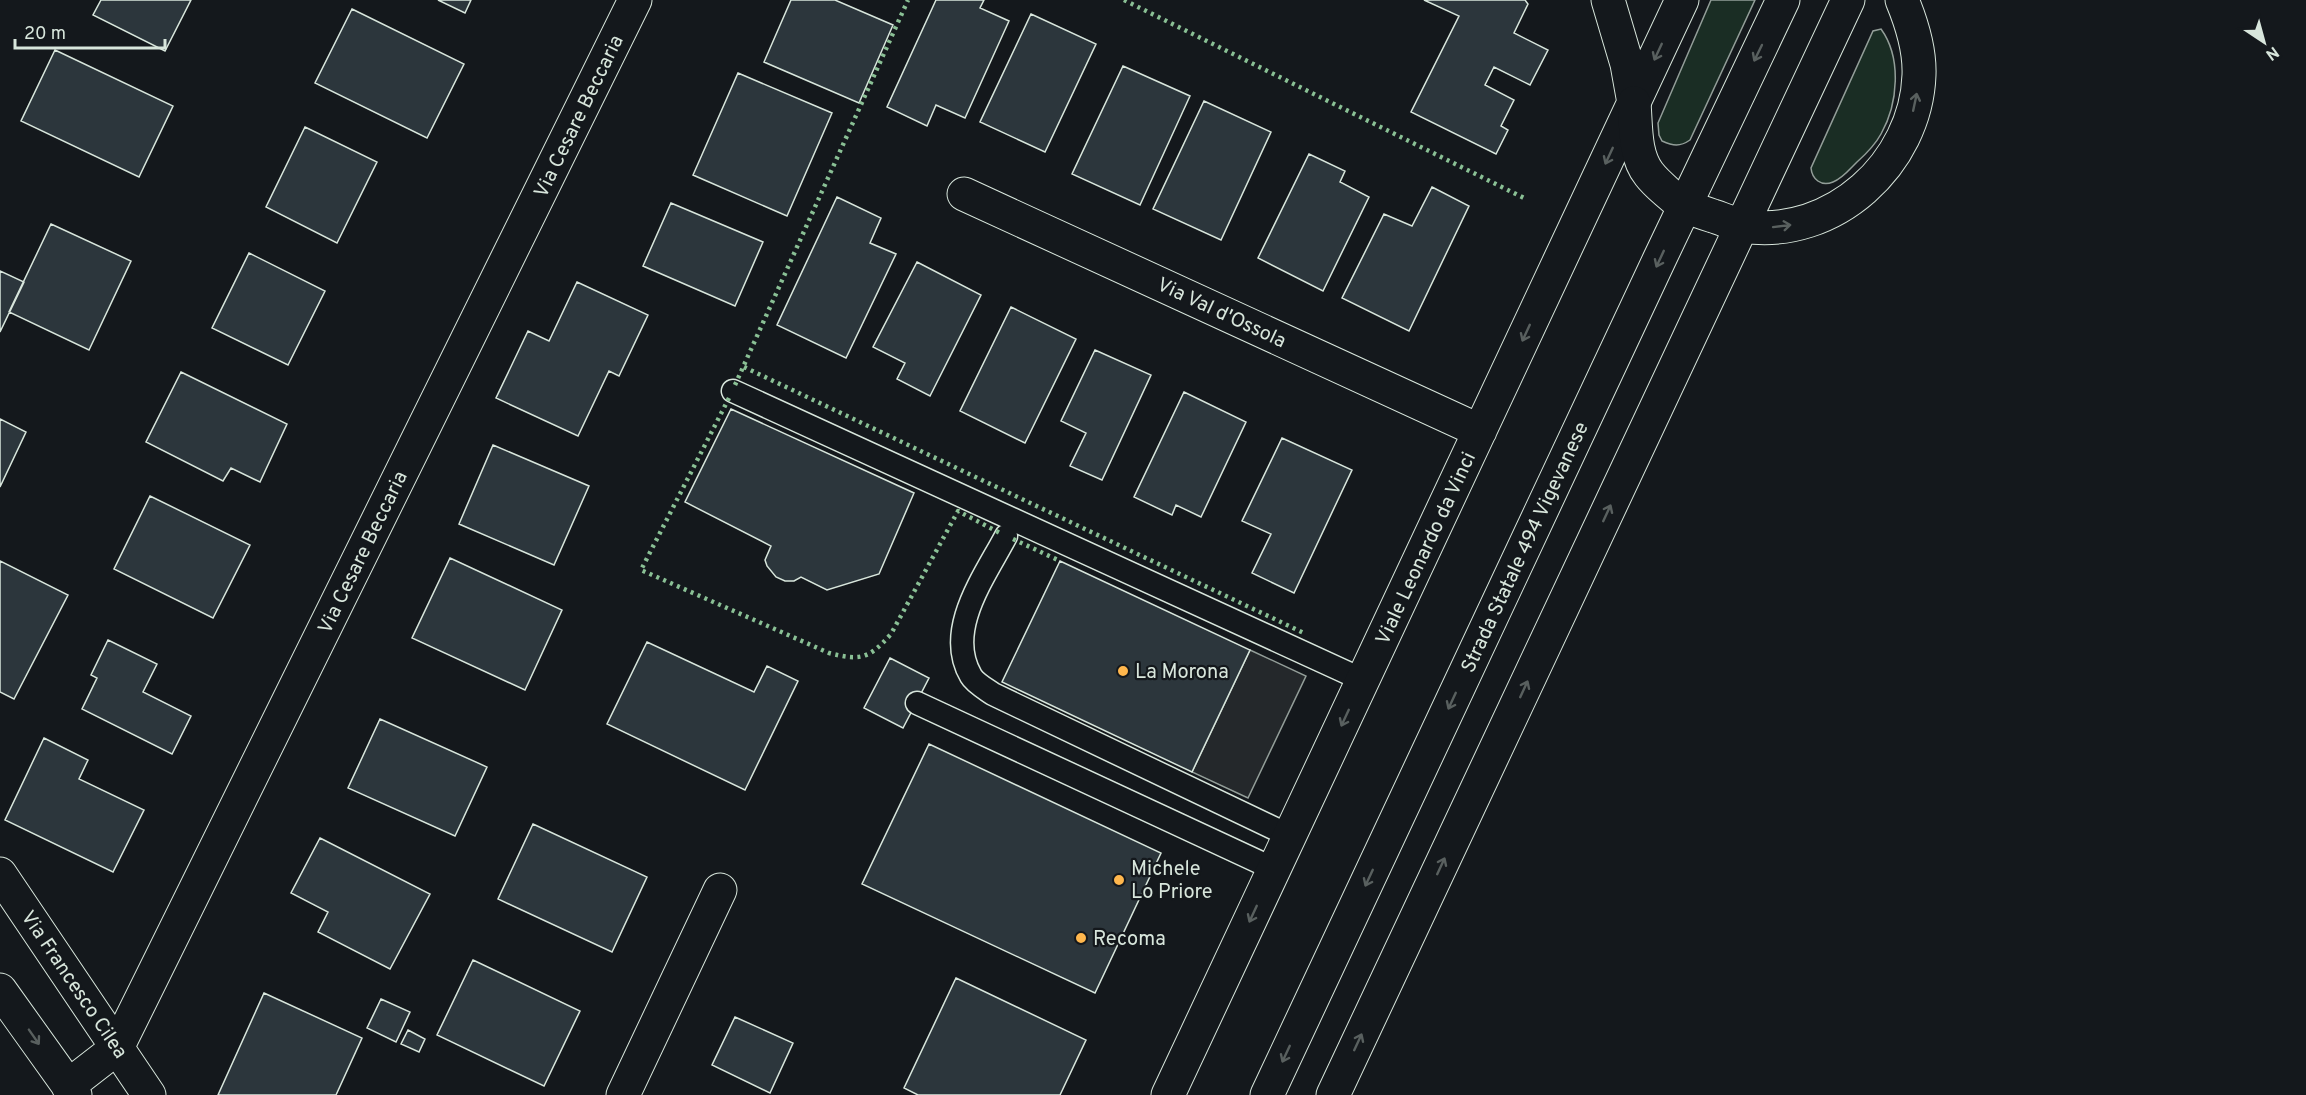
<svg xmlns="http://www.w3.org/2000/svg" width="2306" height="1095" font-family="Overpass,sans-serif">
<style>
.green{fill:#1a2d24;stroke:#939e99;stroke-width:1.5}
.parking{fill:#24282b;stroke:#939e99;stroke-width:1.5}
.building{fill:#2c363c;stroke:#d8e6dc;stroke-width:1.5}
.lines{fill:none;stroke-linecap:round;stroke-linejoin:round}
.service-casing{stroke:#d8e6dc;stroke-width:25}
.minor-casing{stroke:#d8e6dc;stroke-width:35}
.primary-casing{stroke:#d8e6dc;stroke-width:35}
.service{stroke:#14181c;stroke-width:22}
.minor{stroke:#14181c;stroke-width:33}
.primary{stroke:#14181c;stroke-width:33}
.hedge{stroke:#8ac095;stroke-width:4.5;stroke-dasharray:3 4.5;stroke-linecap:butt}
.oneway{stroke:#59605f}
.poi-dot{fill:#ffb74d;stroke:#14181c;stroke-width:2}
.labels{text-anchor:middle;stroke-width:4.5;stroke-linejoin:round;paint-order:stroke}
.street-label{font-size:20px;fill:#d8e6dc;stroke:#14181c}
.poi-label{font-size:20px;fill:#d8e6dc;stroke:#14181c;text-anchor:start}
</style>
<rect width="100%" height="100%" fill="#14181c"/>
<path class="green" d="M1711,0H1755L1690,140C1680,147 1673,146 1662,141L1659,135L1658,123Z
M1881,29C1902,58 1898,104 1881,134C1875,145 1866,154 1857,162C1850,169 1842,179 1833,182C1821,187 1812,179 1811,168L1873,31Z"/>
<path class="parking" d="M1250,650L1306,676L1248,798L1192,772Z"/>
<path class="building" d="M101,0H191L165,51L93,15Z
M438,0H471L465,13Z
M791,0H835L893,25L859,103L764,62Z
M936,0H984L980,8L1009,21L965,118L936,105L927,126L887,107Z
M1424,0H1525L1528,4L1514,33L1548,50L1530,85L1494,67L1485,85L1514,100L1501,126L1508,130L1496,154L1411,112L1459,16Z
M352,9L464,64L427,138L315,83Z
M1031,14L1096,44L1045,152L980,122Z
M55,50L173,106L139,177L21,121Z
M1123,66L1190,96L1140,205L1072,174Z
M738,73L832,113L787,216L693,175Z
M1204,101L1271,132L1221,240L1153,209Z
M305,127L377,162L337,243L266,207Z
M1309,154L1345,171L1340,182L1369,197L1323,291L1258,258Z
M1432,187L1469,206L1409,331L1342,298L1384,214L1412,226Z
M837,197L881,218L870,243L896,254L846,358L777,325Z
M671,203L763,242L735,306L643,266Z
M51,224L131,261L89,350L9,312Z
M249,253L325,291L288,365L212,328Z
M917,262L981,295L930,396L897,379L905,363L873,347Z
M0,271L24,282L0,332Z
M577,282L648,315L619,376L609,371L578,436L496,398L528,331L549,341Z
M1011,307L1076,339L1025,443L960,411Z
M1095,350L1151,375L1102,480L1070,466L1086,433L1061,421Z
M181,372L287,424L260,482L231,468L223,481L146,442Z
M1184,392L1246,422L1201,517L1176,505L1172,515L1134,497Z
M731,409L914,493L879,574L827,590L801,577L794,581H785L776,577L767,566L765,560L771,546L685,502Z
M0,419L26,432L0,487Z
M1282,438L1352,470L1294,593L1252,573L1271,534L1242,521Z
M493,445L589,486L554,565L459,524Z
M150,496L250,545L213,618L114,569Z
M450,558L562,610L525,690L412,638Z
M0,561L68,595L14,699L0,692Z
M1060,561L1250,650L1192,772L1002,682Z
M108,640L157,664L143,692L191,716L172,754L82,709L97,678L91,675Z
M647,642L754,692L767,666L798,681L745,790L607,724Z
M890,658L929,678L903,728L864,708Z
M380,719L487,767L455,836L348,788Z
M44,738L88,760L79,779L144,810L113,872L5,820Z
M929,744L1161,853L1095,993L862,884Z
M533,824L647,877L612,952L498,899Z
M320,838L430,894L390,969L318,932L328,912L291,893Z
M473,960L580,1011L544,1086L437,1035Z
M956,978L1086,1040L1060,1095H918L904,1088Z
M264,993L362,1038L336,1095H218Z
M381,999L410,1012L396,1042L367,1028Z
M735,1017L793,1043L770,1093L712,1065Z
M408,1030L425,1039L419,1052L401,1044Z"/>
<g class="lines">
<g class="service-casing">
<path id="service" d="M733,391L1363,680
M1006,536C985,576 944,630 971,676C975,683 986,689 993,694L1290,836
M917,703L1274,869"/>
</g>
<g class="minor-casing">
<path id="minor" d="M1608,0L1627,64L1634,103
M964,194L1480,431
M0,874L149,1095
M0,990L75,1095
M68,1086L117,1048L635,0
M623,1095L720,890
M1168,1095L1682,0"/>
</g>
<g class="primary-casing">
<path id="primary" d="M1634,103C1636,126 1634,155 1649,174C1655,182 1678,203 1687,207C1695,210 1704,213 1713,216C1723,219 1733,224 1743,226C1833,240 1916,163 1919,75C1920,49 1912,24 1902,0
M1267,1095L1660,258L1783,0
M1333,1095L1848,0"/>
</g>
<use href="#service" class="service"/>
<use href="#minor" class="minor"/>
<use href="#primary" class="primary"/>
<path class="hedge" d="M1124,0L1524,198
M744,367L1306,634
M735,385L908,0
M729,398L641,570L829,653C860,661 869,659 891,634L958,511L1000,533
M1013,539L1060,561"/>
</g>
<defs><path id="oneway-shaft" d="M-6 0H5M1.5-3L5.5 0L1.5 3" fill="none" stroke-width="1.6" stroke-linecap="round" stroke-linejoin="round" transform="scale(1.5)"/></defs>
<g class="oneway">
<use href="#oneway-shaft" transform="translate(1658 52) rotate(115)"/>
<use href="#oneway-shaft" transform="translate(1758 53) rotate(116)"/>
<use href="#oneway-shaft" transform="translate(1915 102) rotate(-78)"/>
<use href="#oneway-shaft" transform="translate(1609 156) rotate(115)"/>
<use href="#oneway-shaft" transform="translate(1782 226) rotate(-7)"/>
<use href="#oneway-shaft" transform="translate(1660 259) rotate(115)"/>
<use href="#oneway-shaft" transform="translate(1526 333) rotate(115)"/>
<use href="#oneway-shaft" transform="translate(1607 513) rotate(-65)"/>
<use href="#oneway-shaft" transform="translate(1524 689) rotate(-65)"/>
<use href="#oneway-shaft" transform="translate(1452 701) rotate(115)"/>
<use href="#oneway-shaft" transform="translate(1345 718) rotate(115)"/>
<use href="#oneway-shaft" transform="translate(1441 866) rotate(-65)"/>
<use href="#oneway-shaft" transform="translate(1369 878) rotate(115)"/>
<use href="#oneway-shaft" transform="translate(1253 914) rotate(115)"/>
<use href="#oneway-shaft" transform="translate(34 1037) rotate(55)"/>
<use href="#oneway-shaft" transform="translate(1358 1042) rotate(-65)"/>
<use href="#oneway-shaft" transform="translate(1286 1054) rotate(115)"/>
</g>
<g class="poi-dot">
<circle cx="1123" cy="671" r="6"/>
<circle cx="1119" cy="880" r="6"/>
<circle cx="1081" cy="938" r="6"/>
</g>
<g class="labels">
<g class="street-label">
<text transform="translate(578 116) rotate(-64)" y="7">Via Cesare Beccaria</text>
<text transform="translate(1222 312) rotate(25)" y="7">Via Val d'Ossola</text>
<text transform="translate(1524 547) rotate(-65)" y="7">Strada Statale 494 Vigevanese</text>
<text transform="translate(1425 548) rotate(-65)" y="7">Viale Leonardo da Vinci</text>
<text transform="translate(362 552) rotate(-64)" y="7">Via Cesare Beccaria</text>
<text transform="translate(75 984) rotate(56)" y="7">Via Francesco Cilea</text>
</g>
<g class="poi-label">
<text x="1135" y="678">La Morona</text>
<text x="1131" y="875">Michele<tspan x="1131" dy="23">Lo Priore</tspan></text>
<text x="1093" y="945">Recoma</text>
</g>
</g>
<g transform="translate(2264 42) rotate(144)" stroke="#14181c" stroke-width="4.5" paint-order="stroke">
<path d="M0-4.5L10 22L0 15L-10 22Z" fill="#d8e6dc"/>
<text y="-9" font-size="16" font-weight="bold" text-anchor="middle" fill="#d8e6dc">N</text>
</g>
<path d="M15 39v9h150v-9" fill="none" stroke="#d8e6dc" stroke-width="3"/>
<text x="24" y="39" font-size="18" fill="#d8e6dc" stroke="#14181c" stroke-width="4.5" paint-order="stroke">20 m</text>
</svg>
